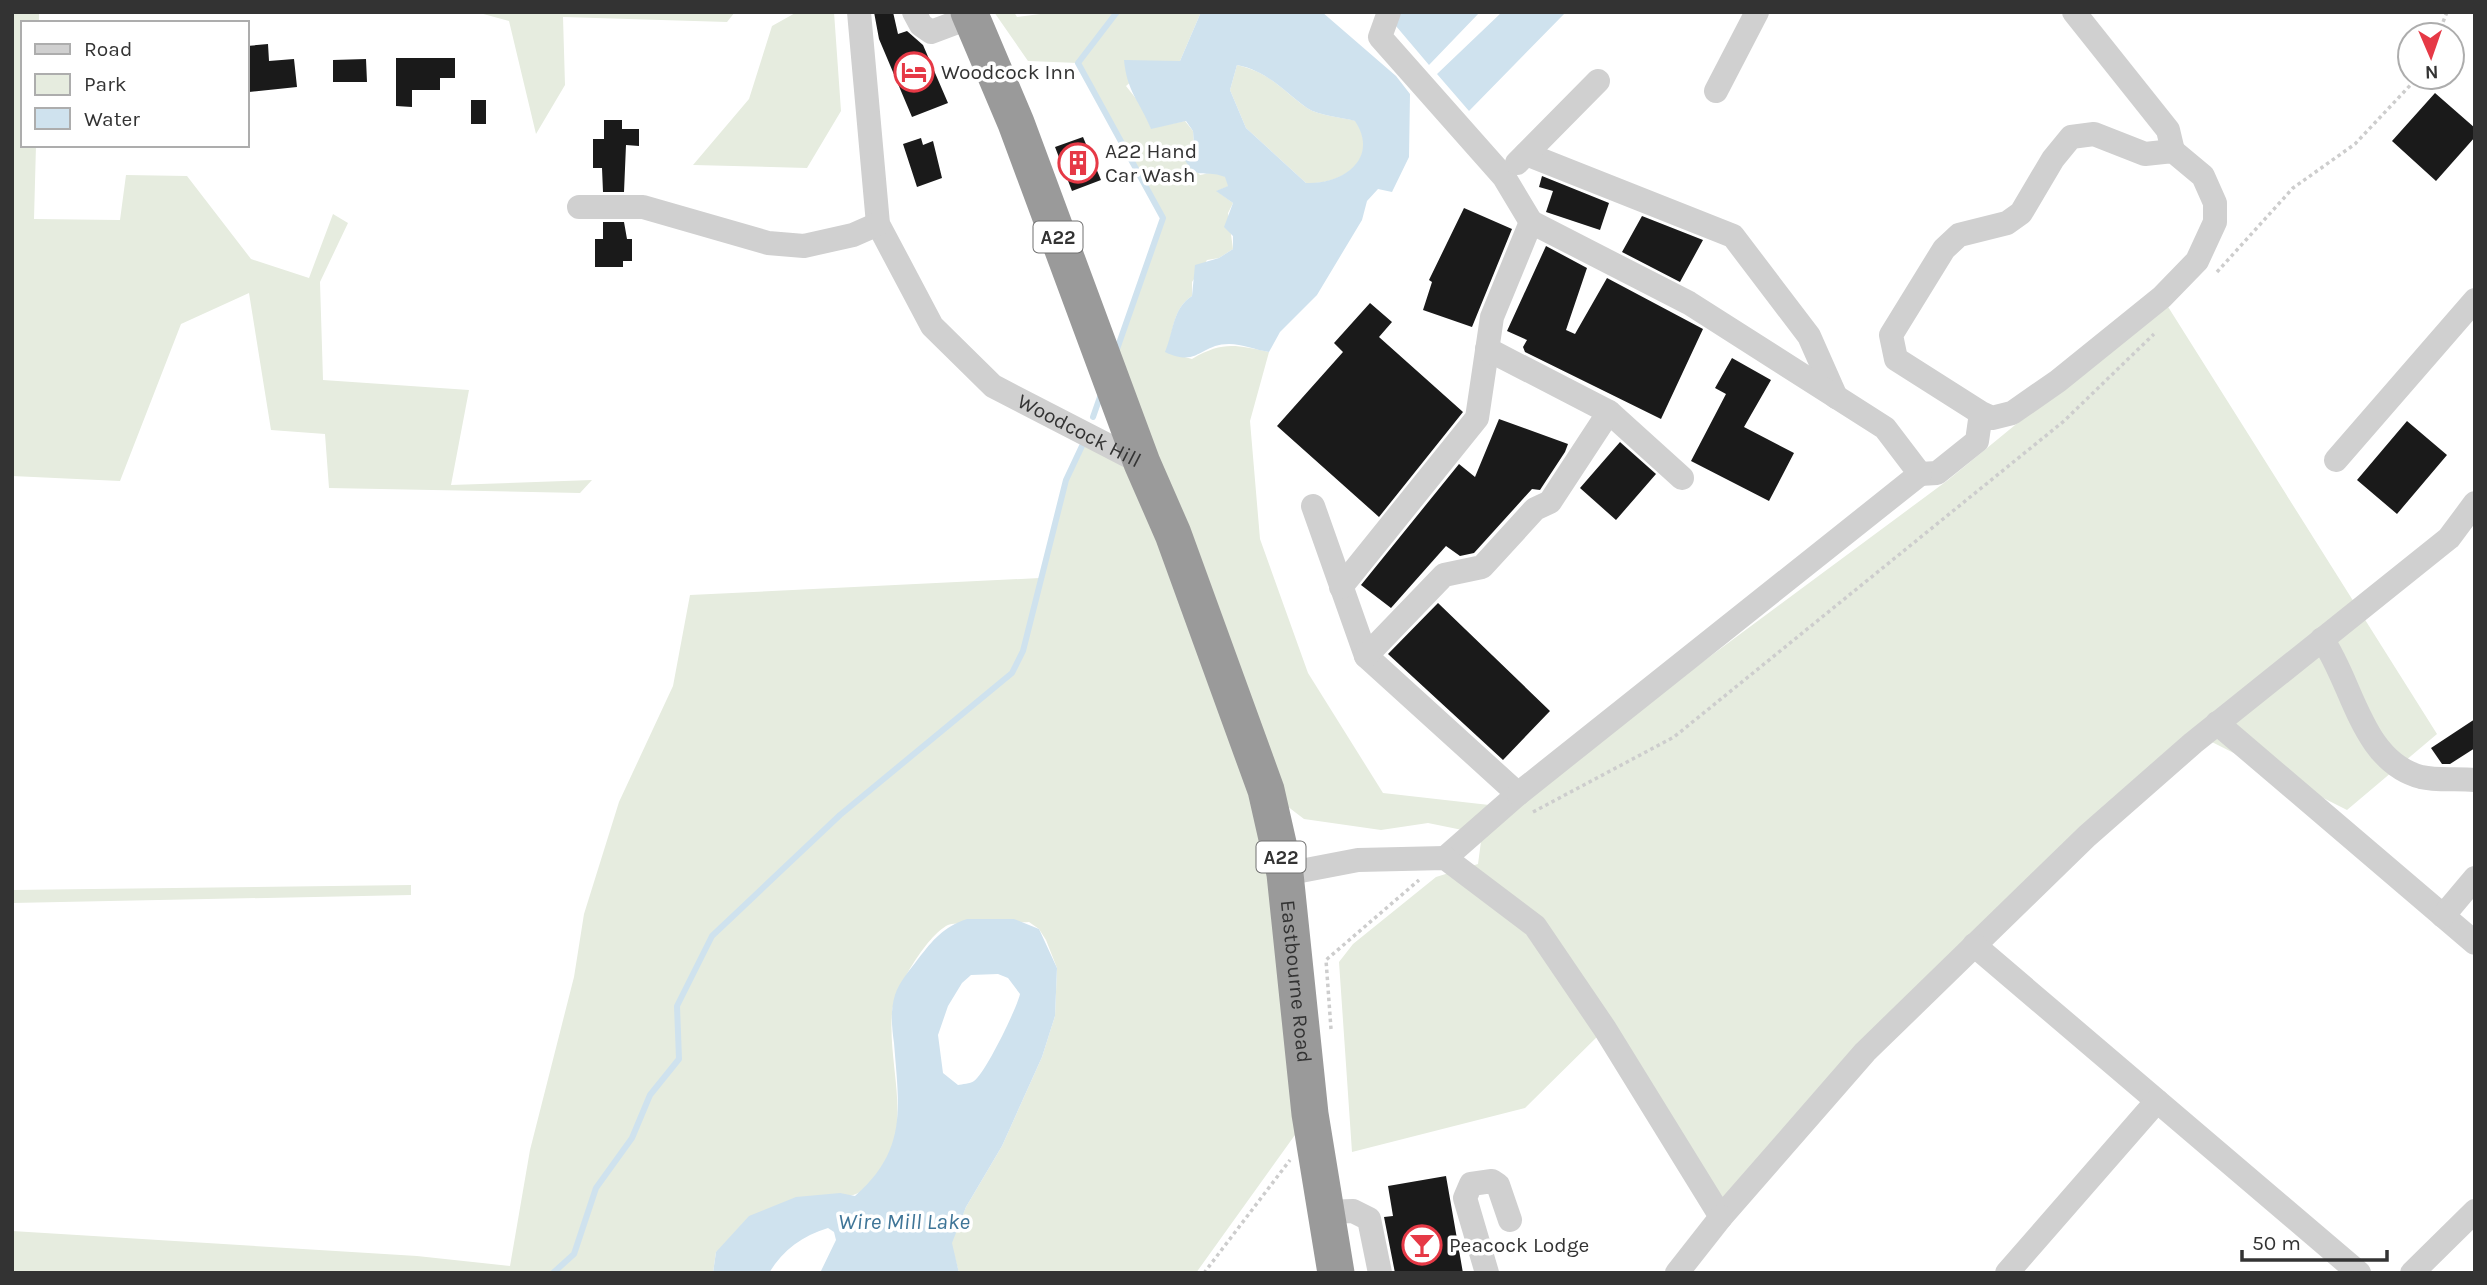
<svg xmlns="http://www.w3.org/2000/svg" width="2487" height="1285" font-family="Karla,sans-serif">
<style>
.green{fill:#e6ecdf}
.water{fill:#cfe2ee;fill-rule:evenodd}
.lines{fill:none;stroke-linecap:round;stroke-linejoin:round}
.stream{stroke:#cfe2ee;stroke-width:6}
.building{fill:#1a1a1a}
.path{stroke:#cdcdcd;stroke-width:3.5;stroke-dasharray:3.5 3.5;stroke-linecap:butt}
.minor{stroke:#d0d0d0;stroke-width:24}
.highway{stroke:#9a9a9a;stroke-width:37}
.labels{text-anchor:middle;stroke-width:7;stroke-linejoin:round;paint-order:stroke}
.shield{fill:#fff;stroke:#707070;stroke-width:2}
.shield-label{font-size:19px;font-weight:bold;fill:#333}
.poi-label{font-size:21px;fill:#333;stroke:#fff;text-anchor:start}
.street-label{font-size:21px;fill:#333;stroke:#fff}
.water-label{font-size:23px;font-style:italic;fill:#3f7597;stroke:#fff}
</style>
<rect width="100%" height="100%" fill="#fff"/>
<path class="green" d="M12,12H39V23H23V145H36L34,219L120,220L126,175L187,176L251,259L309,278L333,214L348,223L320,282L323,380L469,390L451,485L592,480L580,493L329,488L325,434L271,430L249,293L181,324L120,481L12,476Z
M476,12H735L727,22L563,17L565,85L536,134L509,21Z
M797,12H834L841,111L807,168L693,165L749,99L772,26Z
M994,12H1014L1017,17L1056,12H1201L1180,61L1154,62L1126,86L1141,105L1151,128L1185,121L1193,131L1194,144L1184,158L1200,175L1215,172L1226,177L1229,186L1217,191L1233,203L1228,213L1233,249L1219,258L1207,260L1192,282V296C1172,309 1174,331 1166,352L1192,359C1223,341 1235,345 1269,352L1250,421L1260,539L1308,673L1383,793L1507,807L1948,480L2165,302L2437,734L2347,810L2194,733L1974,945L1721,1217L1605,1029L1525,1108L1352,1152L1339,962L1353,944L1436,877L1478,864L1482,834L1428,823L1381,830L1304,819L1266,790L1310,1114L1196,1273H959L951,1243L966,1207L1002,1146L1042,1057L1055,1016L1057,968L1046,940L1039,929L1029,922C1014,923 959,921 948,925C927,935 893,991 892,1014C887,1071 919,1139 869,1184C861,1191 857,1196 846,1196L716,1252L713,1273H12V1231L417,1256L510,1266L530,1150L574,977L584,914L619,802L673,686L690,595L1040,578L1066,480L1082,446L1141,462L1112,362L1163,218L1078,63L1028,61Z
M1237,65C1271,73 1281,89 1307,108C1319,116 1341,117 1356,121C1380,160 1342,185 1306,183L1246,128L1230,90Z
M411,885V895L12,903V890Z"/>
<path class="water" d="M1201,12H1322L1396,76L1410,94L1409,157L1392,192L1378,189L1367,201L1362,220L1317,295L1280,332L1269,352C1256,350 1242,344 1229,344C1200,344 1198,368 1165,352C1174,331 1172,309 1192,296L1195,265L1219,258L1233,249V236L1224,227L1233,203L1216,191L1228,186L1225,177C1205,168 1196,183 1184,158L1194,144L1193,131L1186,121L1151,129C1139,100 1127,92 1124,60L1180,61ZM1237,65C1268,71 1283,91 1307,108C1319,116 1341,117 1355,121C1380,159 1342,185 1306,183L1246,128L1230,90Z
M1397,12H1480L1429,65L1390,19Z
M1502,12H1566L1469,111L1437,74Z
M967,919H1014L1039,929L1057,968L1055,1016L1042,1057L1002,1146L966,1207L952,1243L959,1273H820L836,1240L834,1232L828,1228C802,1236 783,1250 769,1273H713L716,1252L749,1216L796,1197L840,1193L855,1196C908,1150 899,1107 894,1043C892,1028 890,1011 895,995C899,982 910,970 918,959C933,940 943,927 967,919ZM998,974L1008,978L1020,994C1017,1008 985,1074 974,1081C970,1084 962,1084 958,1085L943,1073L938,1035L948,1006L962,983L971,975Z"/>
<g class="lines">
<path class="stream" d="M1116,352L1163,218L1078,63L1117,12
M1093,417L1100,397
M553,1273L574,1254L596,1188L632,1138L650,1095L679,1059L677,1006L712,936L840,815L1012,673L1023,651L1066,480L1082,446"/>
</g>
<path class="building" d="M874,12H893L898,34L907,31L923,45L948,103L912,117L879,39Z
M268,44L269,61L294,59L297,87L249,92L247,46Z
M396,58H455V78H440V90H412V107L396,106Z
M366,59L367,82H333V60Z
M2435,93L2475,128V137L2436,181L2392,141Z
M471,100H486V124H471Z
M604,120H622V129H639V146L626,145L624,192H603L602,168H593V139H604Z
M1083,137L1101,180L1072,191L1055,147Z
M921,138L923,145L933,141L942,178L917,187L903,144Z
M1542,176L1609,203L1600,230L1546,212L1553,191L1539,187Z
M1464,208L1512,229L1472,327L1423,310L1432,282L1429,280Z
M1642,216L1703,240L1680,282L1622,252Z
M603,222H624L627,239H632V261H623V267H595V239H603Z
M1546,246L1587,268L1566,330L1575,334L1607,278L1703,329L1661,419L1525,352L1523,347L1527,340L1507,331Z
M1370,303L1392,322L1379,337L1463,412L1379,517L1277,426L1343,352L1334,343Z
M1732,358L1771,380L1744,427L1794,453L1769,501L1691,461L1726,394L1715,388Z
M1499,419L1568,444L1565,452L1540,490L1532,489L1474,553L1460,556L1446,546L1391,608L1361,585L1459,464L1475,477Z
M2407,421L2447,455L2397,514L2357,480Z
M1620,442L1656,474L1616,520L1580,488Z
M1438,603L1550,711L1503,760L1388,654Z
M2475,719V748L2450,764H2442L2431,748Z
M1446,1176L1463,1273H1395L1384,1217L1393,1216L1388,1186Z"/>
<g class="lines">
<path class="path" d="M2438,35L2447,12
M2217,272L2293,188L2355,144L2418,77
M1533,812L1674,737L2064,421L2154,334
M1331,1029L1326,960L1419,880
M1204,1273L1290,1160"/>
<g class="minor">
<path id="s1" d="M859,12L878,224L932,326L993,386L1142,463"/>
<path d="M914,12L921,25L931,32L971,17"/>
<path d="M1389,12L1380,37L1504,177L1531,222"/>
<path d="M2074,12L2168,130L2173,151"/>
<path d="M1716,91L1757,12"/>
<path d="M1526,154L1733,236L1809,336L1836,397"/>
<path d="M1517,163L1598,81"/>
<path d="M579,207H643L768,243L804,246L853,235L878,224"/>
<path d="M1609,412L1682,478"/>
<path d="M2336,460L2475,300"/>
<path d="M1920,474L1937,473L1977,441L1981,413L1896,359L1891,335L1944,249L1959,235L2007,223L2021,213L2053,159L2071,137L2094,134L2145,154L2173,151L2203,176L2215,203V222L2197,261L2162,297L2058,381L2012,413L1992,418L1981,413"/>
<path d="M1313,506L1366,656L1518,794L1445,858"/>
<path d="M1341,587L1477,418L1492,317L1531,222L1689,303L1885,428L1920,474L1518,794"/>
<path d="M2322,639C2353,683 2361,761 2421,777C2438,781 2457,778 2475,780"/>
<path d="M1366,656L1444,575L1482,567L1535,509L1550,502L1609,412L1487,349"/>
<path d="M2217,723L2475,943"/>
<path d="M1285,874L1358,860L1445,858L1535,926L1605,1029L1721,1217L1865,1052L2087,836L2193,743L2449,538L2475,503"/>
<path d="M2443,916L2475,878"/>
<path d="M1974,945L2359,1273"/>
<path d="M1324,1212L1353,1211L1369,1219L1380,1273"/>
<path d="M1487,1273L1465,1198L1471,1184L1492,1181L1498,1185L1510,1220"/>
<path d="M1677,1273L1721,1217"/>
<path d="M2007,1273L2157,1101"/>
<path d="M2412,1273L2475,1211"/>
</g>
<path class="highway" id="s2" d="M969,12L1016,123L1142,463L1173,534L1266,790L1285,874L1310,1114L1336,1273"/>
</g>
<defs>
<g id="hotel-ring" transform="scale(2.0125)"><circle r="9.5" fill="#fff" stroke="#e63946" stroke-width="1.5"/><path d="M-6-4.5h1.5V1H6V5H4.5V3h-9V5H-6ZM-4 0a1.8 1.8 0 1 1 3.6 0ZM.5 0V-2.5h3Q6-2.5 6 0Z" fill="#e63946"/></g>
<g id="building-ring" transform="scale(2.0125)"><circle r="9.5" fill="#fff" stroke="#e63946" stroke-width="1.5"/><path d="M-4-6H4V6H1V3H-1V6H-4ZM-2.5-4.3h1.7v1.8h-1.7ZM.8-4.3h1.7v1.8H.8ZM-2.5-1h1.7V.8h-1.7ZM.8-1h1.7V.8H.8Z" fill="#e63946"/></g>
<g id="bar-ring" transform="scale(2.0125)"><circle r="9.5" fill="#fff" stroke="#e63946" stroke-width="1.5"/><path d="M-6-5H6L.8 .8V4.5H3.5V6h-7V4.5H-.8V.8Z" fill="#e63946"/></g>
</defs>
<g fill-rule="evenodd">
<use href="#hotel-ring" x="914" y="72"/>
<use href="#building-ring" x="1078" y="163"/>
<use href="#bar-ring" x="1422" y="1245"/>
</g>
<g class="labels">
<g class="shield">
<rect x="1033.5" y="221.5" width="49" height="31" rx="5"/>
<rect x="1256.5" y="841.5" width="49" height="31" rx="5"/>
</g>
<g class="shield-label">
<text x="1058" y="244">A22</text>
<text x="1281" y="864">A22</text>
</g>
<g class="poi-label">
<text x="941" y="79">Woodcock Inn</text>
<text x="1105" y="158">A22 Hand<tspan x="1105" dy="24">Car Wash</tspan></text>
<text x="1449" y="1252">Peacock Lodge</text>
</g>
<g class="street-label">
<text dy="7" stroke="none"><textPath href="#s1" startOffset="511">Woodcock Hill</textPath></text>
<text dy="7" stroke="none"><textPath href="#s2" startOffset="1027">Eastbourne Road</textPath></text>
</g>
<g class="water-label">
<text x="904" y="1229">Wire Mill Lake</text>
</g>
</g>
<rect width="2487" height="1285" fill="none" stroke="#333333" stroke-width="28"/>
<rect x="21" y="21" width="228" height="126" fill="#ffffff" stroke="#adadad" stroke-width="2"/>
<rect x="35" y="44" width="35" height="10" fill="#d0d0d0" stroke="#adadad" stroke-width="2"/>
<text x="84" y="56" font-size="21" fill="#333333">Road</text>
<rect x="35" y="74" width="35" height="21" fill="#e6ecdf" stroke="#adadad" stroke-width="2"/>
<text x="84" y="91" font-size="21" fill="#333333">Park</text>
<rect x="35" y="108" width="35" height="21" fill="#cfe2ee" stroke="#adadad" stroke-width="2"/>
<text x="84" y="126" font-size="21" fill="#333333">Water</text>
<g transform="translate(2431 56) rotate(178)"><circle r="33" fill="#ffffff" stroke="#adadad" stroke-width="2"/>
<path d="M0-5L12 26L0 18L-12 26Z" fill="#e63946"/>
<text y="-10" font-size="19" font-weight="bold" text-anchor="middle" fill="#333333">N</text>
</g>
<path d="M2242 1250v10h145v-10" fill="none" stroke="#333333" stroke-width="3.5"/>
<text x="2252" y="1250" font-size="21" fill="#333333" stroke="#ffffff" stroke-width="5" paint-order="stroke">50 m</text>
</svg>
